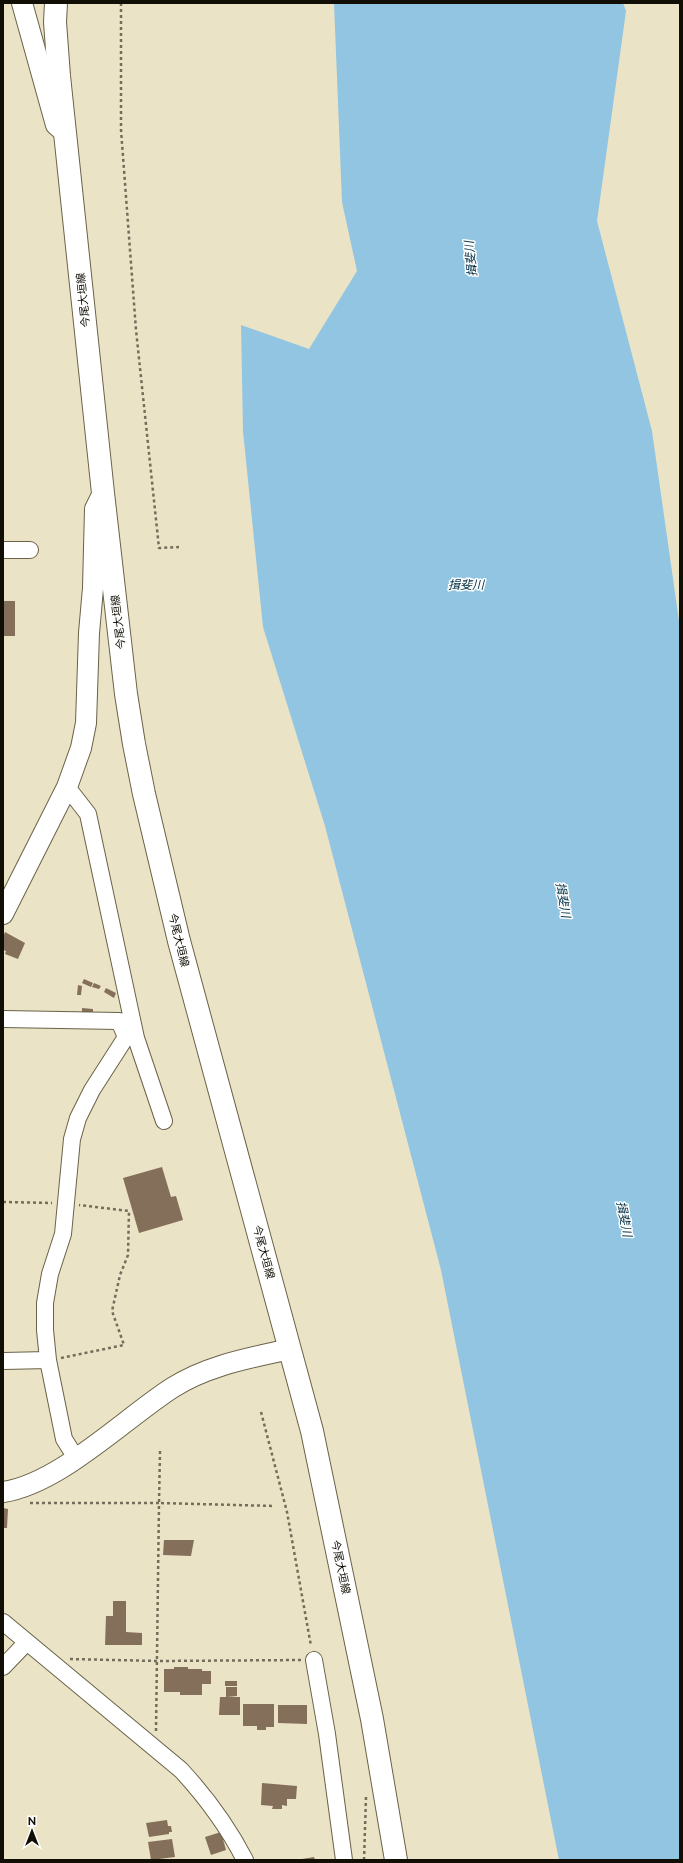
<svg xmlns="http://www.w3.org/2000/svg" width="683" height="1863" font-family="Raleway,'Noto Sans JP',sans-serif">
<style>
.water{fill:#91c5e2}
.building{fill:#846f5b}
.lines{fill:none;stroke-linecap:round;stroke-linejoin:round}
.minor-casing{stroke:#696248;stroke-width:18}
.tertiary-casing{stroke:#696248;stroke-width:22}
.secondary-casing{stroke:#696248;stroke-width:24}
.path{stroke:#736e5c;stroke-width:2.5;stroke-dasharray:3 3;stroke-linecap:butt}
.minor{stroke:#fff;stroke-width:16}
.tertiary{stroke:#fff;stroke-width:20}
.secondary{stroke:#fff;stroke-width:22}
.labels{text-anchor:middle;stroke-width:3;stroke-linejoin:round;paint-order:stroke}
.street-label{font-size:11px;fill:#110e05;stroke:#fff}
.water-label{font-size:12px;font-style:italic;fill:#023044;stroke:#fff}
</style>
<rect width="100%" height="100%" fill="#eae3c5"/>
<path class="water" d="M334,3H623L626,11L597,221L652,431L680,628V1860H559L441,1270L325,826L263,627L243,431L241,325L309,349L357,271L342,202Z"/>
<path class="building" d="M3,601H15V636H3Z
M5,932L25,943L18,959L5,954L6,951L3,950V937Z
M84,979L93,983L91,987L82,983Z
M94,983L101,986L99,989L92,987Z
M78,985L82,986L81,995H77Z
M106,988L116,993L114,998L104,992Z
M82,1008L93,1009V1013H82Z
M162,1167L171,1197L176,1196L183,1220L139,1233L123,1178Z
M3,1508L8,1509L7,1528H3Z
M164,1540H194L191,1556L163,1555Z
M113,1601H126V1632L142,1633V1645H105L106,1616H113Z
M174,1667H188V1669H202V1671H211V1684H202V1695H180V1692H164V1669H174Z
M225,1681H237V1686H225Z
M226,1687H237V1696L227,1697H240V1715H219L220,1697H226Z
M243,1704H274V1727H266V1730H257V1726H243Z
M278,1705H307V1724L278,1723Z
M262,1783L297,1786L296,1799H287V1806L282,1805V1809H272L273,1806L261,1805Z
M167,1820L168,1826H171L172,1832H169V1834L149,1837L146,1823Z
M221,1832L226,1850L211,1855L205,1837Z
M172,1839L175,1857L151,1860L148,1842Z
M314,1857L315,1860H302V1859Z"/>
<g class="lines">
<g class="minor-casing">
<path id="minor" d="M3,550H30
M67,787L88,814L136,1038L164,1121
M3,1019L119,1021L126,1037L92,1090L78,1118L72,1139L63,1234L50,1274L45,1303V1330L48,1360L64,1439L76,1458
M3,1361L48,1360
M3,1622L181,1770C206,1797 228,1827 245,1860
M314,1660L327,1734L344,1860
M3,1667L27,1642"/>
</g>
<g class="tertiary-casing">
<path id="tertiary" d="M22,3L56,125L63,131
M3,914L67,787L81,748L86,723L89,633L93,588L95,509L103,493
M3,1492C59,1484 124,1419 172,1388C208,1365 250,1358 290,1349"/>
</g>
<g class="secondary-casing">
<path id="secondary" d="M56,3L55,22L59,76L103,493L126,694L134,744L144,794L179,941L312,1431L372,1719L396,1860"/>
</g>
<path class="path" d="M121,3V130L136,330L159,548L179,547
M3,1202L52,1203
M61,1358L124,1345L112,1311L120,1275L128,1255L129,1211L79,1205
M261,1412L287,1512L311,1646
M160,1451L159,1503L275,1506
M30,1503H159L156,1731
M70,1659L158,1661L301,1660
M364,1860L366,1797"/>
<use href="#minor" class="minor"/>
<use href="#tertiary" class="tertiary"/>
<use href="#secondary" class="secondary"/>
</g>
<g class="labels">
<g class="street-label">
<text transform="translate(83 300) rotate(-96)" y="4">今尾大垣線</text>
<text transform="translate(118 622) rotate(-97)" y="4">今尾大垣線</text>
<text transform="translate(179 940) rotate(76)" y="4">今尾大垣線</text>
<text transform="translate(264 1252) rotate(75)" y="4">今尾大垣線</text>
<text transform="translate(341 1567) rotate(78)" y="4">今尾大垣線</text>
</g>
<g class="water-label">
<text transform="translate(471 259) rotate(-96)" y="4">揖斐川</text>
<text x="466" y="589">揖斐川</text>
<text transform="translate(563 900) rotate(80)" y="4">揖斐川</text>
<text transform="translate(624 1219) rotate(79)" y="4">揖斐川</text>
</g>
</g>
<rect width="683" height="1863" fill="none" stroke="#110e05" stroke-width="8"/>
<g transform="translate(32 1831)" stroke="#ffffff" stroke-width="3" paint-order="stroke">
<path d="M0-3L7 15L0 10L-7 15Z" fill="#110e05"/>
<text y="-6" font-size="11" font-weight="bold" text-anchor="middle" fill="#110e05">N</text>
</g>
</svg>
